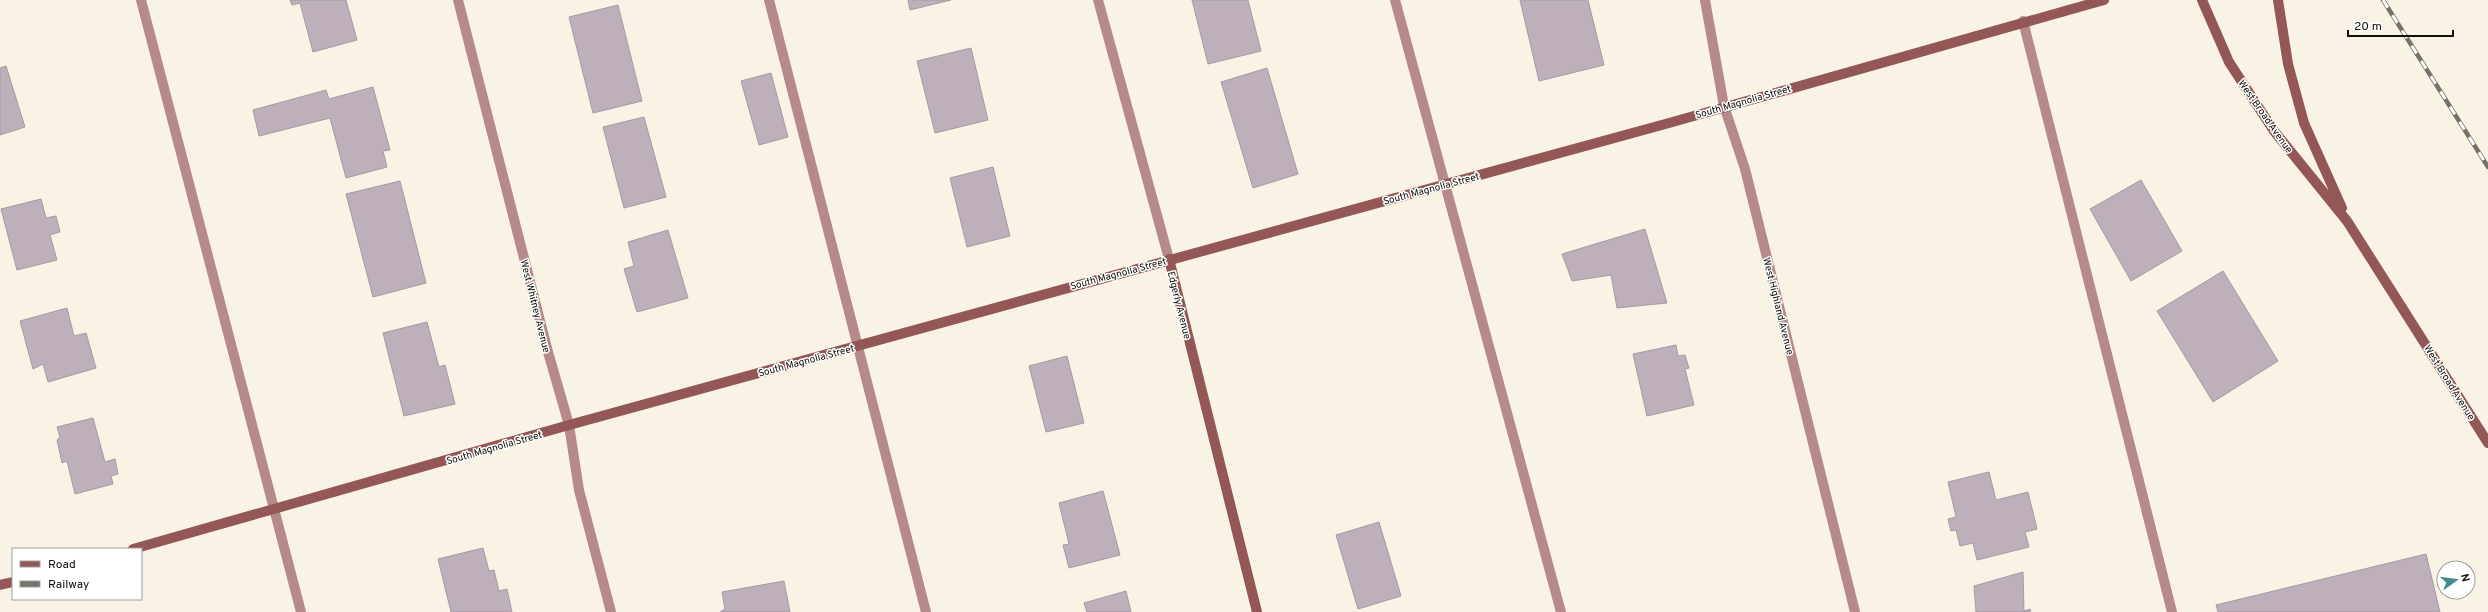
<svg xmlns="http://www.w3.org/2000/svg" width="2488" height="612" font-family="Overpass,sans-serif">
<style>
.building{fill:#bdb0ba;stroke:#a699a3}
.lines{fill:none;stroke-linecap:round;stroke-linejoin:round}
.lane{stroke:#b58a88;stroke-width:10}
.street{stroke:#b58a88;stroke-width:10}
.secondary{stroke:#935755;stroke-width:10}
.rail-casing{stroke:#76726a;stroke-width:4.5}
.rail{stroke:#fff;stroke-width:3;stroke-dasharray:9;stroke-linecap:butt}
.labels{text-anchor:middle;stroke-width:3;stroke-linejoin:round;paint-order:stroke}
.street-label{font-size:10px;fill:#100e0a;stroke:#fff}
</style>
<rect width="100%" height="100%" fill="#f8f3e5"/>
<path class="building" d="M290,0H346L357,40L313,52L300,3L292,5Z
M908,0H951L910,10Z
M1192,0H1248L1261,51L1208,64Z
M1520,0H1588L1604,65L1539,81Z
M618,5L642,101L593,113L569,17Z
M971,48L988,120L935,133L917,61Z
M6,66L25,127L0,135V68Z
M1267,68L1298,174L1253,188L1221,82Z
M771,73L788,137L759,145L741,81Z
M373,87L390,150L383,151L387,167L346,178L330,118L259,136L253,110L326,90L329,99Z
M644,117L666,197L624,208L603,127Z
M993,167L1010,236L967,247L950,178Z
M2141,180L2182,251L2131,281L2090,209Z
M400,181L426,283L373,297L346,194Z
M41,199L46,218L56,216L60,232L50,235L57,260L17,270L1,209Z
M1645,229L1667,303L1617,308L1611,275L1572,281L1562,254Z
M668,230L688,298L637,312L624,269L634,266L628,242Z
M2223,271L2278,361L2213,402L2157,311Z
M67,308L74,336L86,333L96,368L48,382L43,364L33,369L20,321Z
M427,322L439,367L445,365L455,404L404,416L383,333Z
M1676,345L1678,356L1685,355L1689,368L1685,369L1694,405L1647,416L1633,354Z
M1067,356L1084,423L1046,432L1029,366Z
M93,418L105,462L115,459L118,474L111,476L113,484L75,494L67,461L62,463L57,440L60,437L57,427Z
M1989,472L1996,500L2028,492L2037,529L2025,532L2029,547L1977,560L1973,543L1960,546L1956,530L1951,531L1948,519L1956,517L1948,482Z
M1103,491L1120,555L1069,568L1063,545L1069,544L1059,503Z
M1379,522L1401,596L1358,609L1336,535Z
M483,548L489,571L494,570L499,591L507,589L512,612H451L438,559Z
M2426,554L2440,612H2218L2216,605Z
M2023,572L2024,611L2030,609L2031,612H1976L1974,586Z
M784,581L790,612H720L725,609L722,592Z
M1126,591L1131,612H1087L1084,603Z"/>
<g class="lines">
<path class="lane" d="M141,0L301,612
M769,0L926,612
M1395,0L1561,612
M2023,21L2172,612"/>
<path class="street" d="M458,0L548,352L569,425L579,490L611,612
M1098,0L1169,259
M1705,0L1724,106L1745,169L1855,612"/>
<path class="secondary" d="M2202,0L2229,62L2274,131L2347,221L2488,443
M2278,0L2288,64L2304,123L2342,208
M1169,259L1257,612
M133,549L569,425L1669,123L2104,0
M0,585L13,582"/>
<g class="rail-casing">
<path id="rail" d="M2383,0L2488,167"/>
</g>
<use href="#rail" class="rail"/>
</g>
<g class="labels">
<g class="street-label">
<text transform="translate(1743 101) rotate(-16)" y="4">South Magnolia Street</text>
<text transform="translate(2266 116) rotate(55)" y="4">West Broad Avenue</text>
<text transform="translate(1431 188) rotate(-15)" y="4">South Magnolia Street</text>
<text transform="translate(1118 273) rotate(-15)" y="4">South Magnolia Street</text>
<text transform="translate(1180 305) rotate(76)" y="4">Edgerly Avenue</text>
<text transform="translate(536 306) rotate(76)" y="4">West Whitney Avenue</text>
<text transform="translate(1779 306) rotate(76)" y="4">West Highland Avenue</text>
<text transform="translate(806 360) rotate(-15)" y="4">South Magnolia Street</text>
<text transform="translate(2450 382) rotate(58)" y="4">West Broad Avenue</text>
<text transform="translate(494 447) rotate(-16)" y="4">South Magnolia Street</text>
</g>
</g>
<rect x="12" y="548" width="130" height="52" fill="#ffffff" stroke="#9f9f9d"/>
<rect x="20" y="561" width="20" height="6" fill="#935755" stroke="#9f9f9d"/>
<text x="48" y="568" font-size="12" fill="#100e0a">Road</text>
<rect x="20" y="581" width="20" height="6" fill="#76726a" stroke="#9f9f9d"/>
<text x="48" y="588" font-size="12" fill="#100e0a">Railway</text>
<g transform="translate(2456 580) rotate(76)"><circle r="19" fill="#ffffff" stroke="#9f9f9d"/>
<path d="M0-3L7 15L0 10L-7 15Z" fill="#41898a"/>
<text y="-6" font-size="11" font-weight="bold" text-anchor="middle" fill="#100e0a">N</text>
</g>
<path d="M2348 30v6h105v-6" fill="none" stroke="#100e0a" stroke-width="2"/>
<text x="2354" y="30" font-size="12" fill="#100e0a" stroke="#ffffff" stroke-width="3" paint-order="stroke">20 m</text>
</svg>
